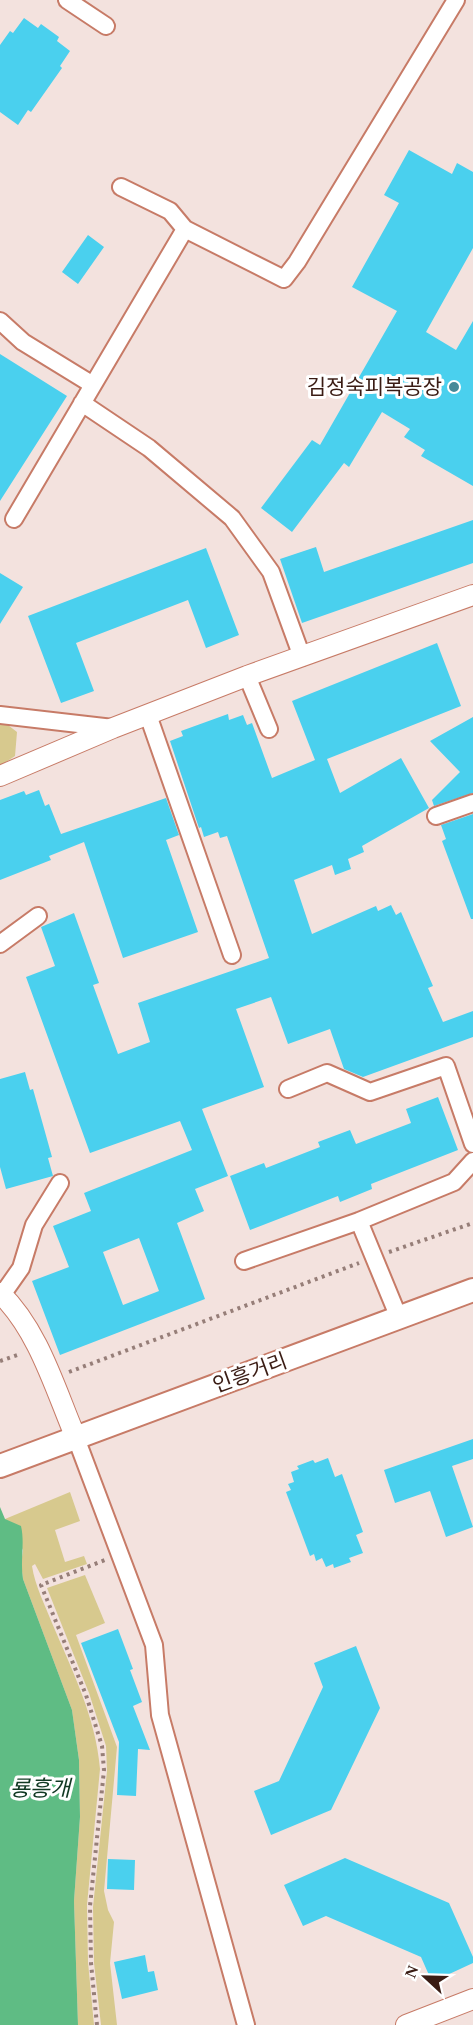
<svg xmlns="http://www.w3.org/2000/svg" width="473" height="2025" font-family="'Times New Roman','Noto Sans KR',serif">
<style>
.green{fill:#d7c98e}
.water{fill:#5fbc84}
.building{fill:#4ad0ee;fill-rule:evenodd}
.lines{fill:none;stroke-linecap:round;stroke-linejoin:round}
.minor-casing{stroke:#c77b67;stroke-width:20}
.tertiary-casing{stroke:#c77b67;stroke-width:22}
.secondary-casing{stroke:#c77b67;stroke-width:26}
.path{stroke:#967e78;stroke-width:4;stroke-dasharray:3 4.5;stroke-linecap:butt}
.minor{stroke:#fff;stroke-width:16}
.tertiary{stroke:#fff;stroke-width:20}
.secondary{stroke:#fff;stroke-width:22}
.poi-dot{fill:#468999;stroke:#fff;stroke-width:2}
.labels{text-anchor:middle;stroke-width:6;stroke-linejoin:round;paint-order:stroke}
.poi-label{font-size:21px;fill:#3a1c14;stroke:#fff;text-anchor:end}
.street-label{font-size:21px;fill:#3a1c14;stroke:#fff}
.water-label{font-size:22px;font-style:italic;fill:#113923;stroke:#fff}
</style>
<rect width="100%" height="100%" fill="#f3e2de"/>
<path class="green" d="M0,719L17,732L15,756L0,766Z
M70,1492L80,1521L55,1530L65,1562L84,1556L87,1564L43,1579L35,1564L32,1566C35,1586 45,1605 52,1623C72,1670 96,1718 100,1769L87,1905L88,1962L94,2025H78L74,1901L80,1817L79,1760L72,1710L23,1579L21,1564L23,1550L5,1519Z
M85,1575L105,1623L76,1635L117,1747L104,1891L108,1910L114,1922L110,1963L117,2025H101L94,1963L93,1907L107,1771L106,1746L89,1693L47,1588Z"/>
<path class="water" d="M0,1507L5,1519L21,1526C25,1543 20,1561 23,1579L72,1710L79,1760L80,1817L74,1901L78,2025H0Z"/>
<path class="building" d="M24,18L38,28L41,24L59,37L57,41L70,51L60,66L62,68L31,112L28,110L18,125L0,112V45L10,31L13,33Z
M409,150L452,174L457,163L473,172V248L426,332L456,350L473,321V486L421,456L425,450L404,437L410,429L382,412L349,467L344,463L292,532L261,508L312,440L320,445L397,311L352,287L399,203L384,195Z
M88,235L104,247L78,284L62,272Z
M0,354L67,396L0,501Z
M473,520V563L302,623L280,559L316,547L324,572Z
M206,548L239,635L206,648L188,600L76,643L94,691L61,703L28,616Z
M0,573L23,587L0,624Z
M437,643L461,706L327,759L340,793L401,758L429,808L362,846L364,852L348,859L351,869L335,875L332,865L294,880L312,934L376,906L378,911L391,905L396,915L401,912L433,986L428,988L443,1022L473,1011V1037L363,1077L344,1069L330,1029L288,1044L271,997L236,1009L264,1087L202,1109L228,1176L195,1189L204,1211L177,1223L205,1299L60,1355L32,1281L69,1267L53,1226L91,1211L84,1193L192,1150L180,1121L90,1153L26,977L55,966L41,927L74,913L99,983L93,985L118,1054L150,1042L138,1003L269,958L227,836L220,838L218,832L204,837L201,827L199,828L170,741L183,736L181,731L228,714L229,720L243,715L247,725L252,723L272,778L315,760L292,701ZM139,1238L159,1291L123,1305L103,1252Z
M473,717V793L434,806L432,800L460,772L430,741Z
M39,790L45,806L49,804L61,834L166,798L179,835L166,840L198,932L123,958L84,842L49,856L51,860L0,880V800L24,791L26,795Z
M473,814V919H471L442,841L446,839L441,825Z
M25,1072L30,1090L33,1089L52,1157L48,1158L53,1176L6,1189L0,1167V1079Z
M438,1097L458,1150L371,1184L372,1189L340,1202L338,1196L250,1230L230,1176L264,1163L266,1168L320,1147L318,1142L350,1130L356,1144L411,1123L406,1109Z
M473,1439V1459L452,1466L473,1527L446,1537L430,1491L395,1503L384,1470Z
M328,1458L335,1477L342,1474L363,1532L356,1535L363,1553L349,1558L351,1562L334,1568L333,1564L326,1567L322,1558L316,1561L314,1554L310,1556L286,1492L291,1490L288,1484L294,1482L291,1472L299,1469L297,1466L313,1460L315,1463Z
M118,1629L133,1669L130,1670L142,1702L133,1706L150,1750L138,1749L136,1796L117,1795L119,1742L81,1643Z
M356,1646L380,1708L331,1810L271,1835L254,1791L279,1781L323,1687L314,1663Z
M345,1858L449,1903L473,1957V1963L432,1982L421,1957L326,1916L303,1926L284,1885Z
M108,1859L135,1860L134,1890L107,1889Z
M145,1955L148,1972L154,1971L158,1990L122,1999L114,1962Z"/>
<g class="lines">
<g class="minor-casing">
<path id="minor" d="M67,0L106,26
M121,187L170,211L185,229
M0,321L23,342L93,385
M82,403L149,448L232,518L271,572L302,657
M14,519L185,229L284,279L297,262L456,0
M247,676L269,729
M0,715L113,728
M148,715L232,955
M436,816L473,803
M0,944L38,916
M288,1089L327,1073L370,1092L446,1066L473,1144
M359,1221L399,1318
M244,1261L359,1221L454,1182L473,1161
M2,1295L21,1268L34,1225L60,1183
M76,1438L154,1645L160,1715L246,2025"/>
</g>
<g class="tertiary-casing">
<path id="tertiary" d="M0,776L113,728L247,676L473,595
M0,1293C39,1331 55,1389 76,1438
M406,2025L473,1999"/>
</g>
<g class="secondary-casing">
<path id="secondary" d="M0,1466L473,1290"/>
</g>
<path class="path" d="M389,1252L473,1223
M0,1361L20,1354
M69,1372L359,1263
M97,2025L91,1963L90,1906L104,1770L102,1746L86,1695L41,1585L105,1560"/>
<use href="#minor" class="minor"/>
<use href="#tertiary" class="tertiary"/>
<use href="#secondary" class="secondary"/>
</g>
<circle class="poi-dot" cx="454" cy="387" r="6"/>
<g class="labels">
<g class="poi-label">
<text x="442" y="394">김정숙피복공장</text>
</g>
<g class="street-label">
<text transform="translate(250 1373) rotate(-20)" y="7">인흥거리</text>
</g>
<g class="water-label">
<text x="40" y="1796">룡흥개</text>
</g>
</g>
<g transform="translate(425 1977) rotate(292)" stroke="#ffffff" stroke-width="4.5" paint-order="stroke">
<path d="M0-4.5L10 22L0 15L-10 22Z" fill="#3a1c14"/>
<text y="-9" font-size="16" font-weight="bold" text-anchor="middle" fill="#3a1c14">N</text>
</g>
</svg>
